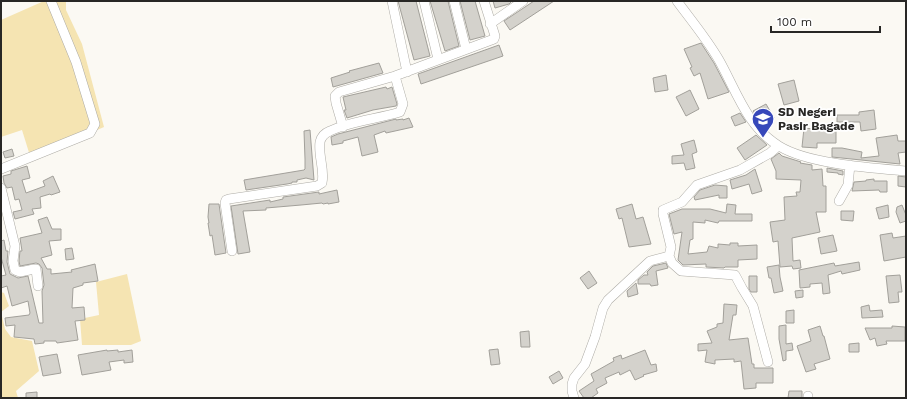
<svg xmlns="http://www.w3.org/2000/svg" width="907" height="399" font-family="'Work Sans',sans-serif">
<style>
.green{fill:#f5e4b2}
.building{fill:#d4d2cc;stroke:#a2a09a}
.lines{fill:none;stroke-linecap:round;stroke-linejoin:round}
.minor-casing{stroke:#aeaca6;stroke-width:10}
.minor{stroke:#fff;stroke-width:9}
.labels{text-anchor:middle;stroke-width:3.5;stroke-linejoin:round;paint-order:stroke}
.poi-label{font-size:12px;font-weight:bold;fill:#282725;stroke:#fff;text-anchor:start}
</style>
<rect width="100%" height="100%" fill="#fbf9f3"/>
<path class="green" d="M44,1H66V10L82,44L104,127L31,159L22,130L1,137V20Z
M127,274L141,341L131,345H82L80,319L99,315L96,282Z
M1,292L4,293L9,306L1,312L5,329L11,337L32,341L39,371L16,391L18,398H1Z"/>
<path class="building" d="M398,1H416L430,56L414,60Z
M430,1H448L459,46L445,51Z
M460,1H475L485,36L470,40Z
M493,1H512L509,4L495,8Z
M534,1H554L510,30L504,21Z
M701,43L714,63L729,92L708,99L700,73L694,76L690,68L692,67L684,49Z
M499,45L503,56L421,84L418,74Z
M379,63L383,73L333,87L331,78L350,72L349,71Z
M666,75L668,90L655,92L653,78Z
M794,80L799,101L784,105L778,84Z
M386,87L387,89L392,87L397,104L396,106L373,110L347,118L344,110H346L343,97Z
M690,90L699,109L686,116L676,97Z
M766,104L774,118L763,124L753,111Z
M874,110L876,129L861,131L860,122H837V115H859V112Z
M740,113L746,122L735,126L731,117Z
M409,118L413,127L386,133L385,131L374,135L378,152L362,156L358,137L343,141V143L332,145L331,137L338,134L396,119V120L403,119V120Z
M823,127L836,128V143H817V148L802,147L804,128L823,130Z
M310,130L314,180L306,178L297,180V182H292V183L287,184L246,190L244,180L304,170L305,169V159L304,131Z
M756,135L767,145L745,160L737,148Z
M897,135L898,141H906V152L898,153L900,164L832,157V148H842L862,152L861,158L879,156L876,138Z
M694,140L697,152L692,154L695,168L686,170L684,163L672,164V156L684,155L681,144Z
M12,149L14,156L5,158L3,152Z
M779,153L782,156L801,162L800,163L812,165V170L822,169L823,186H826V212H816L820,232L792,238L793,261L800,260L801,268L793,269L792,266L780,267L778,241L773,242L770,222L785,220L784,197L797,196L796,192H800L801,180L776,179V171L771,159Z
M27,166L30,178L22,180L26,193L45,186L43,181L53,176L60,192L51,195L50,194L40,197L41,208L32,209L34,214L15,219L13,212L22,210L19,199L15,200L12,187L7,188L4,183L3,176L11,174V171Z
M827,168L843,171V175L838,174V173L827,172Z
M755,169L762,191L752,194L749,184L732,189L730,180L746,175Z
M898,176L906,177V187L898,186Z
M874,179V181H887V192H880L879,190L852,191L854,182L866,181V180Z
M715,185L727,186V198H719V195L695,200L694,197L700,190Z
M337,190L339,202L328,204V203L323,204L322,203L301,205L266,208V210L243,211L250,252L238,254L231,206L270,200V202L283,199V197L319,192V194Z
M209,204H219L226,253L215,255L212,235L210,236L208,223H209L208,217Z
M632,204L636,219L643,217L651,244L629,247L622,218L619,219L616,209Z
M727,204L736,205L735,214H752V221H719L718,223L705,220V223L693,222V239L690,240L688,254L707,252L709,246L718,248V244L730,245V243H738V246L757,245V259L738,260V267H725L724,268L706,267V264L683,265L678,260L682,232L674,234L669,214L682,209H710L726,213Z
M888,205L889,217L879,219L876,208Z
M902,205L906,215V221L900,223L896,212L897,207Z
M841,211H854L853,221L841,220Z
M47,217L52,229H61V240L49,241L52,255L41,258L47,269H51V274L72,272L71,270L95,264L98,281L83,283V285L73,288L72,308L84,307L85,320L75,321L78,340L57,343L56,341H44V343L35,344L34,339L14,337L15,325L6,326L5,318L29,315L30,313L28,301L12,306L7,286L1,288V276L6,275L1,257V241L4,240L6,251H8L7,262L10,274L18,278L28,276L39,323H43L42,291L44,285L42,268L39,264L36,263L20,266L19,261L20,251H22L20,238L42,233L38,220Z
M892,233L893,238L906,236V257L884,261L880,235Z
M833,235L837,251L821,254L818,238Z
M72,248L74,259L66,260L65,249Z
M859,262L860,270L842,274L841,271L828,275L830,293L823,294L822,283L810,284V287L800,288L799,270L834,263L835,266Z
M666,263L668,268L656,271L658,285L651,286L650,284H638V280L644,275H648L647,272L653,266Z
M779,265L780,277L783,291L774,293L771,278H769L767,267Z
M589,271L597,283L588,289L580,278Z
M900,275L902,292H898L899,302L889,303L886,276Z
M749,276H757V292H751L749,289Z
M636,283L638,294L628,297L627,291Z
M803,290V297L796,298L795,291Z
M724,304L737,305L736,315H733L729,340L748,338L752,364H754V368H773V383H756V388L744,389L741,361L734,362V359L715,360V364L705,362L707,350L698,351V344L712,343L707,331L717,327V324L723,323Z
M869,305L870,311L882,310L883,317L862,318L861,307Z
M794,310V323H786V311Z
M786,325V344L792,343L793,350L786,351V360L783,361L779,339V326Z
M820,326L823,336H824L830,359L814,364L816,369L806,372L797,346L811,341L808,330Z
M892,326L905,327V341H886L887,344L877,346L875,338L870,340L865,328H892Z
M529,331L530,347H521L520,332Z
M859,343V352H849V344Z
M498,349L500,364L491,365L489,350Z
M107,350V351L118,350V352L132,350L133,362L124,363V360L109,362L111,370L82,375L78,355Z
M645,350L651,365L656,364L657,371L643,375L644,376L635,380L630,370L620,375L619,372L605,378L607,383L596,389L598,393L591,398H584L579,391L594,381L591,374L614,361L613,358L621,355L622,359Z
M57,354L61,373L43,376L39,357Z
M559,371L563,378L553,384L549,377Z
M789,391H802V398H788Z
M37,392V398H26V393Z"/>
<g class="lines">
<g class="minor-casing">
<path id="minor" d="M392,1L407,72
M424,1L438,59
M454,1L466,49
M677,1C691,20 707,39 719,60C736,90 747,127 779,146C808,164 871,168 906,171
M490,24L523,1
M343,127L336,103L335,96L339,92L395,76L494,39L495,36L484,1
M1,169L90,133L95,124L76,62L51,1
M1,188L15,246L13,261L15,270L20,272L34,269H36L38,286
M839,201L848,185L850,165
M232,251L225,203L226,200L229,199L317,186L322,183C325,170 318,156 320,142C321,137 325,133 330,131C351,121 377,119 400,112L403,104L395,76
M669,256L672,263L681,271L735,275L742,288L753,306L768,362
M808,396V398
M574,398L572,391V384L574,378L585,364L595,337L603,308L608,300L650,261L669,256L671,247L663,214V210L682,202L697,185L740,170L770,153L778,146"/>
</g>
<use href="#minor" class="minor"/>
</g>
<defs>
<g id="school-pin" transform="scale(1.15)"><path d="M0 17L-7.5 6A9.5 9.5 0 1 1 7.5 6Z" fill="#3748ba" stroke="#fff"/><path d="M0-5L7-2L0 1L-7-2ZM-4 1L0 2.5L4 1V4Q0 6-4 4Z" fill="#fff"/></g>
</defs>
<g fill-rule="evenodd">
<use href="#school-pin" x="763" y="119"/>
</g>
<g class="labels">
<g class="poi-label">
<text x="778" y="116">SD Negeri<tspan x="778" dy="14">Pasir Bagade</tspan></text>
</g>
</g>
<rect width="907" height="399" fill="none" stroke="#282725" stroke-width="4"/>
<path d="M771 26v6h109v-6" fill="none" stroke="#282725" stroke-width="2"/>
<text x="777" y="26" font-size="12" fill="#282725" stroke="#ffffff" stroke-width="3" paint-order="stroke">100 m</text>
</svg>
